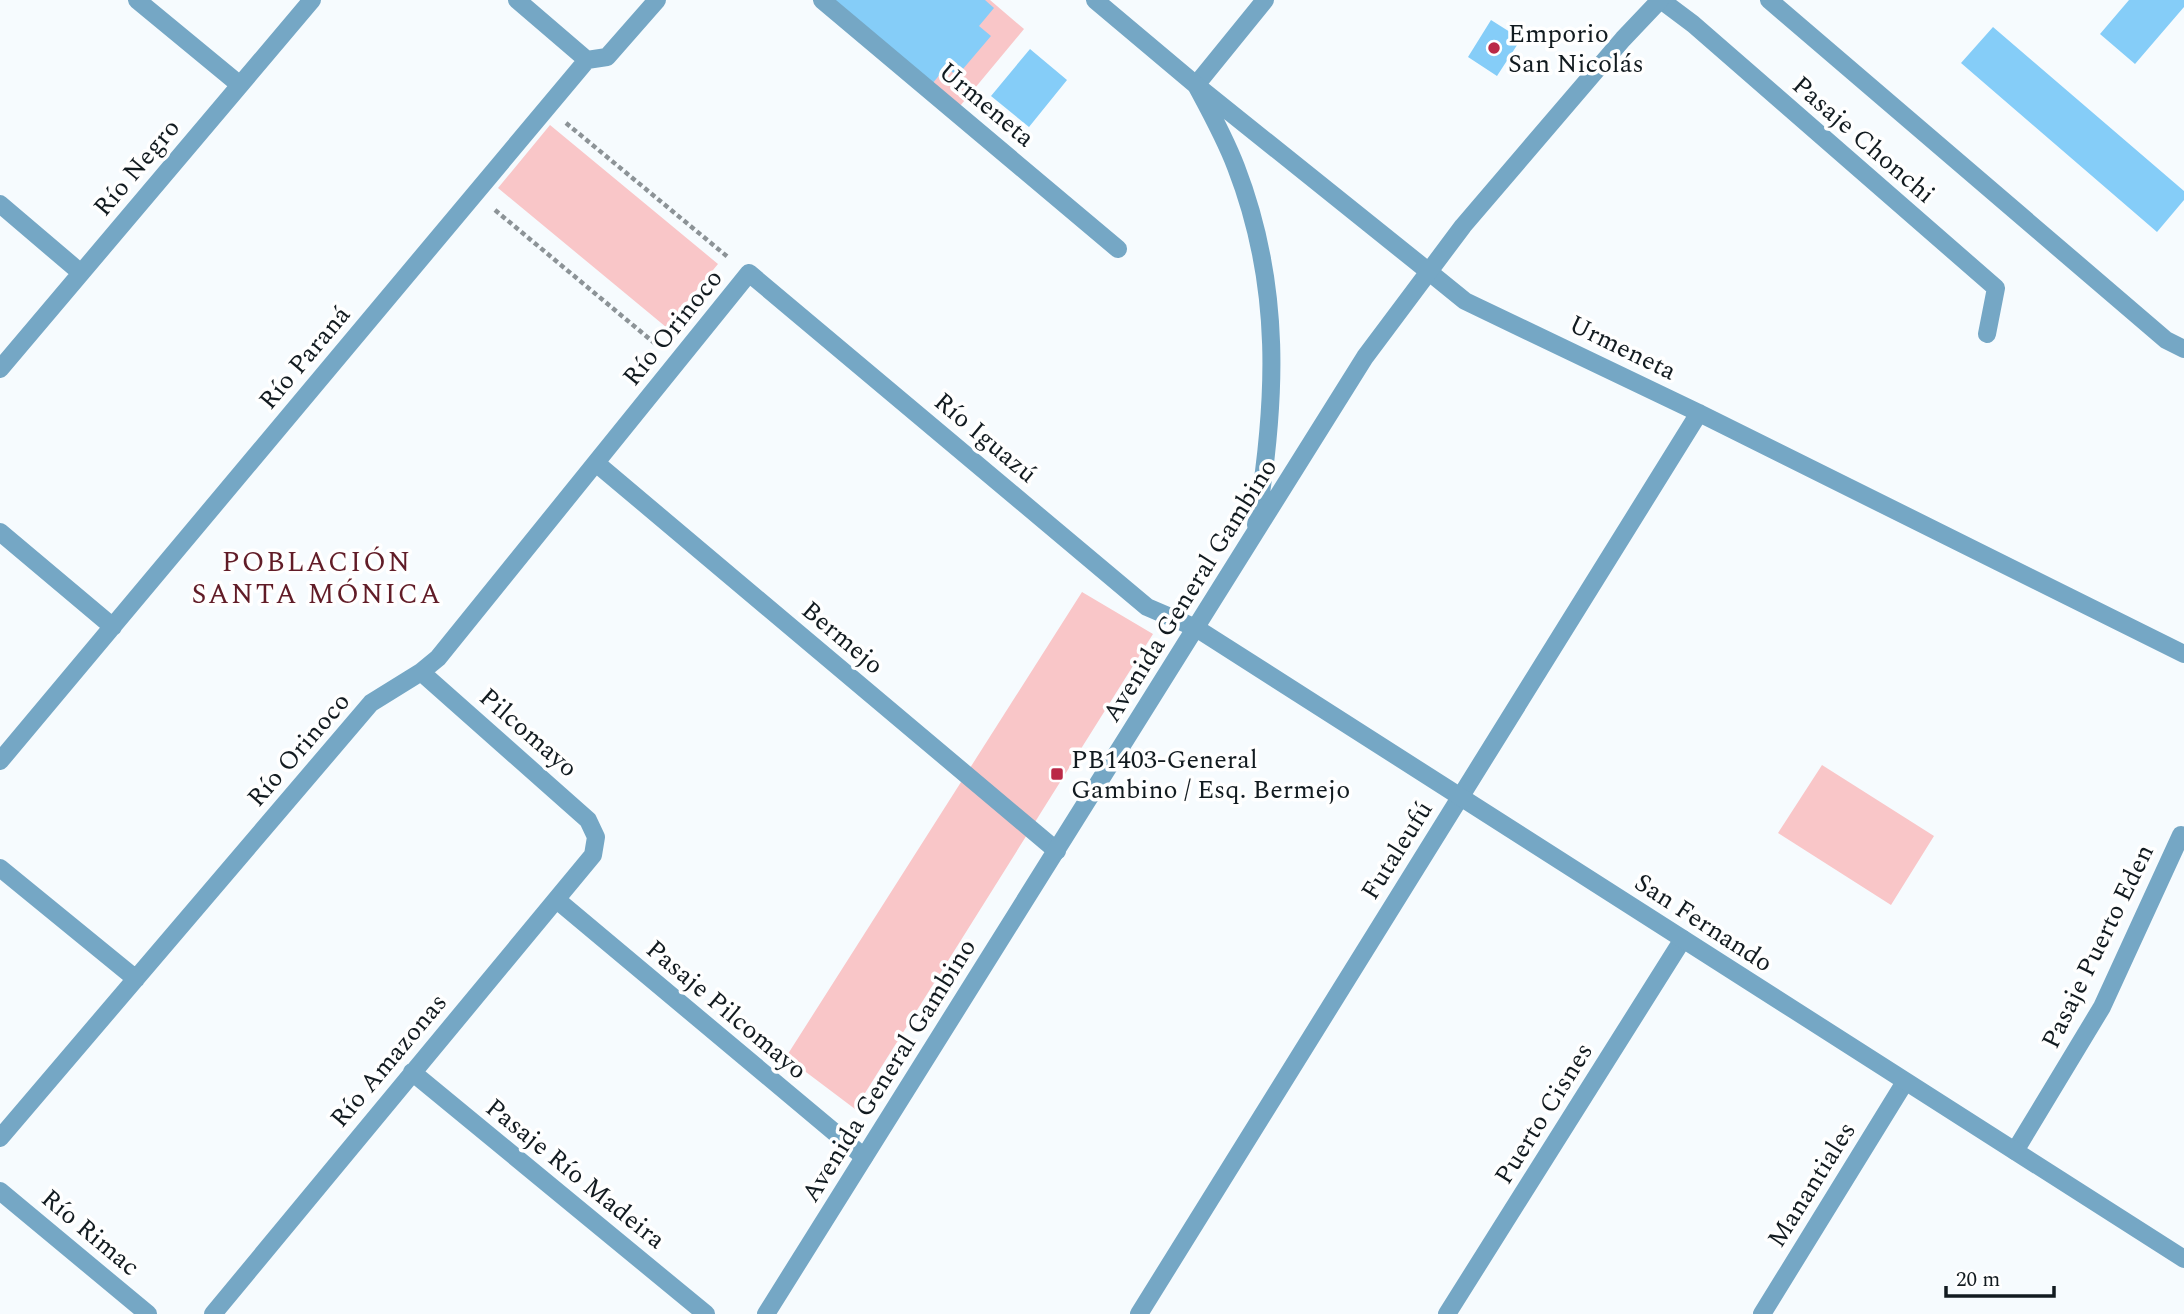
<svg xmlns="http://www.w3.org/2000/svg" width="2184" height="1314" font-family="Spectral,serif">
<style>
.green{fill:#f9c6c8}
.building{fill:#85cdf8}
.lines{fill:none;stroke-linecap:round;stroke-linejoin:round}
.path{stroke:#8c9397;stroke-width:4.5;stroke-dasharray:5 3.5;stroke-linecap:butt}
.service{stroke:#75a7c5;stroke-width:18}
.minor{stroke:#75a7c5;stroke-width:18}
.tertiary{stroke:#75a7c5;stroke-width:18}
.poi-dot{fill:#ba2947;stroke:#fff;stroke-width:2.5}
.labels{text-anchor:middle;stroke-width:7;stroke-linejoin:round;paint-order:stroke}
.poi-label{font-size:26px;fill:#121b20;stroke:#fff;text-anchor:start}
.street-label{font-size:26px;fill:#121b20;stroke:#fff}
.neighbourhood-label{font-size:28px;letter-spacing:2px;fill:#611c27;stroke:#fff}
</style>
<rect width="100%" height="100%" fill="#f6fbfe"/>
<path class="green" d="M833,0H990L1024,29L960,106Z
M550,125L718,264L666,327L498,188Z
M1082,592L1153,634L855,1109L786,1057Z
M1822,765L1934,836L1891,905L1778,833Z"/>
<path class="building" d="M831,0H985L994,8L979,26L991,36L957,76L946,67L932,84Z
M2129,0H2184V7L2135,64L2100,34Z
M1491,20L1521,39L1497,76L1468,57Z
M1993,27L2184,191V200L2157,232L1961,63Z
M1030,49L1067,80L1029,127L991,96Z"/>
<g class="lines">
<path class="path" d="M566,123L729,258
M495,210L658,346"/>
<path class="service" d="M1769,0L2166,340L2184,349"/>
<path class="minor" d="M137,0L240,85
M517,0L587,60
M822,0L1118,249
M1661,0L1693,24L1996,288L1987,334
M1196,85L1265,0
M0,204L81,273
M1428,271L1465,301L1699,413L2184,654
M0,369L312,0
M596,463L1057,851
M0,532L113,627
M0,761L587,60L607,57L657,0
M0,868L136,979
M557,900L864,1157
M412,1072L706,1314
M0,1138L371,703L421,672L438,658L749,273L1147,607L1196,628
M2015,1151L2102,1007L2181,835
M0,1191L148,1314
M213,1314L593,855L596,837L588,820L421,672
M1139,1314L1699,413
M1447,1314L1683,939
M1762,1314L1905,1082"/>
<path class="tertiary" d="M1095,0L1196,85L1428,271
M1196,85C1210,111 1225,138 1236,167C1282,286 1277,401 1256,525
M1196,628L2184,1259
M766,1314L1365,357L1463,226L1623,39L1660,0"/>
</g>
<g class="poi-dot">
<circle cx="1494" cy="48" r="7"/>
<rect x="1050" y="767" width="14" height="14" rx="3.5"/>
</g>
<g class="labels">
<g class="poi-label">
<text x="1508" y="42">Emporio<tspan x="1508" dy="30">San Nicolás</tspan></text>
<text x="1071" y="768">PB1403-General<tspan x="1071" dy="30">Gambino / Esq. Bermejo</tspan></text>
</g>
<g class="street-label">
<text transform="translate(987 104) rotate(40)" y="9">Urmeneta</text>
<text transform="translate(1864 139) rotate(41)" y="9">Pasaje Chonchi</text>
<text transform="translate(136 167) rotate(-50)" y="9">Río Negro</text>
<text transform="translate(672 327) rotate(-51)" y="9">Río Orinoco</text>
<text transform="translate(1623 347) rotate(26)" y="9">Urmeneta</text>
<text transform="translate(304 357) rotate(-50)" y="9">Río Paraná</text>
<text transform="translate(986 437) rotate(40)" y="9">Río Iguazú</text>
<text transform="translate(1189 590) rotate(-58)" y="9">Avenida General Gambino</text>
<text transform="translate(843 637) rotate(40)" y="9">Bermejo</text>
<text transform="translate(529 732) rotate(41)" y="9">Pilcomayo</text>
<text transform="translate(298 749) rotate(-49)" y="9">Río Orinoco</text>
<text transform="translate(1396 850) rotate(-58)" y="9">Futaleufú</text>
<text transform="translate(1704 922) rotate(33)" y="9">San Fernando</text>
<text transform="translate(2097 946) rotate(-64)" y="9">Pasaje Puerto Eden</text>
<text transform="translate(727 1009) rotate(40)" y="9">Pasaje Pilcomayo</text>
<text transform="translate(388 1060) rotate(-50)" y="9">Río Amazonas</text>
<text transform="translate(888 1070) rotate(-58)" y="9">Avenida General Gambino</text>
<text transform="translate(1543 1113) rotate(-58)" y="9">Puerto Cisnes</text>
<text transform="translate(576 1173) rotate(39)" y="9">Pasaje Río Madeira</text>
<text transform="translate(1811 1184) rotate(-58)" y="9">Manantiales</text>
<text transform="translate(91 1232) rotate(40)" y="9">Río Rimac</text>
</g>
<g class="neighbourhood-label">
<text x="317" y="571">POBLACIÓN<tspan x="317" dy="32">SANTA MÓNICA</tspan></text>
</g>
</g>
<path d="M1946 1286v10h108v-10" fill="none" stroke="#121b20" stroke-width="3.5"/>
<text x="1956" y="1286" font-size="21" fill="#121b20" stroke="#ffffff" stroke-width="5" paint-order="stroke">20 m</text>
</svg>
